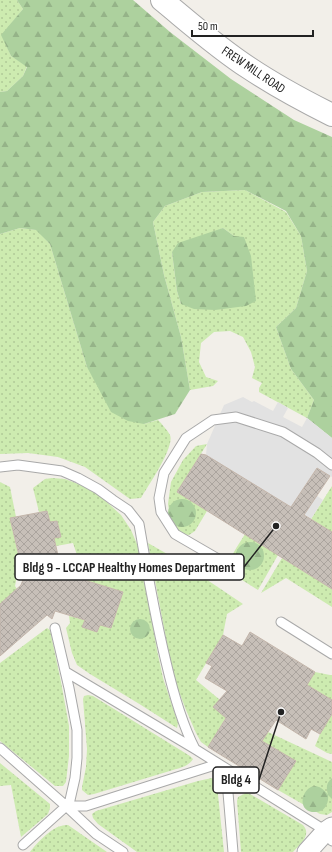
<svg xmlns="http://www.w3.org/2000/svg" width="332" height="852" font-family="'Sofia Sans Condensed',sans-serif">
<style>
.grass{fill:url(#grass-dots);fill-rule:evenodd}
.forest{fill:url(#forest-firs)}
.parking{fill:#e2e2e2}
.building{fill:url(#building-cross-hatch);stroke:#c4b6ab}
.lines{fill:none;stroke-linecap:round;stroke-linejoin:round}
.service-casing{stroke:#a9a9a9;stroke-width:11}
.minor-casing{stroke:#a9a9a9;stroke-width:21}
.tertiary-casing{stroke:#a9a9a9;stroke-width:24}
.service{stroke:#fff;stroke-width:9}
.minor{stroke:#fff;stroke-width:19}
.tertiary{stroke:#fff;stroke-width:22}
.labels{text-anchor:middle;stroke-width:3.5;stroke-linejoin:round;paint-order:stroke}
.street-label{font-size:13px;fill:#222;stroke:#fff}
.leader{fill:none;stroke:#222;stroke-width:1.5}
.callout-dot{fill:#222;stroke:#fff;stroke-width:1.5}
.callout{fill:#fff;stroke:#222;stroke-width:1.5}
.callout-label{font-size:14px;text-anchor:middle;font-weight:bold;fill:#222}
</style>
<defs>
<pattern id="grass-dots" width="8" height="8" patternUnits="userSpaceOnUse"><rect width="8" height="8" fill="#cdebb0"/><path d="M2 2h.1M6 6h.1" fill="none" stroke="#b0c997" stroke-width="1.8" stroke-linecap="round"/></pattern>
<pattern id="forest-firs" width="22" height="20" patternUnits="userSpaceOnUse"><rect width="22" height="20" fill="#add19e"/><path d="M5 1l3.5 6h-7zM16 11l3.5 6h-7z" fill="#95b388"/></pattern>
<pattern id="building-cross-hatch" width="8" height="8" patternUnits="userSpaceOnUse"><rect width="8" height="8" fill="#c7bfb8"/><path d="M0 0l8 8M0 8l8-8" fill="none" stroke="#aba49e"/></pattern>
</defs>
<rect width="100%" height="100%" fill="#f2efe9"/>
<path class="grass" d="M0,0H17L23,9L2,35L11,56L27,66L23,76L7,91L0,92Z
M245,190L286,212L301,236L307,271L296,308L276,327L291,369L314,400L307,418L259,392V388L262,383L252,378L255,367L251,352L243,337L230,331L214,332L201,343L199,362L206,377L218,381L213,386L190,390L181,337L164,275L153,222L165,206L202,192ZM223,228L234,236L181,304L177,291L172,252Z
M20,228L37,230L50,244L87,367L144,424L158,420C162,424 167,430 170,435C175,447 148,486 141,498L130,499L85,467L58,457L28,453L0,454V234Z
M207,444L177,492L207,511L195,531L189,535L181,534L175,529L170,517L168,504L171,482L183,460L196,446Z
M52,478L65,479L81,485L98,494L121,515L131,530L140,551L157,650L163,678L178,723L177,728L141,705L90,674L77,665L72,653L66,628L70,623L69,616L85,620L82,627L97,632L100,625L111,628L123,592L85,580L91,562L78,558L73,543L56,546L54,538L61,536L57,521L50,522L47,511L39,512L33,488L45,479Z
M0,482L10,487L16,517L10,519L22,571L18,572L15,586L17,589L0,604Z
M332,486V532L311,519Z
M245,534L278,555L258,590L234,575L229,570C229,556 238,546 245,534Z
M148,543L176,559L243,604L227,614L223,635L196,680L231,709L208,747L201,742L196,733L186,710L173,676Z
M282,558L332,589V607L286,578L261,593Z
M47,628L50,630L61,682L69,726V756L66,782L63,786H55L0,741V663Z
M315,672L330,675H332V700L307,685Z
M88,695L93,696L190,756L193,759C189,766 180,768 173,770L94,794L88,795L82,790V787L86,767L87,749L83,699L84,696Z
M332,714V754L327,753L315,746L320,734Z
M268,732L332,762V812L327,815L320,814L278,790L295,761L262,741Z
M0,763L50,804V808L48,814L21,837L11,785L0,786Z
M212,778C218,783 218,787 218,795L224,852H137L98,824L93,818L92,814L96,811L198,781Z
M246,793L250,794L303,825C312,835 300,844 293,852H241L237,801L238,797Z
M68,825L107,852H30C36,844 51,828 61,826C63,825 66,825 68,825Z"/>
<path class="forest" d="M17,0H133L170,32L231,79L294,120L332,137V438L307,418L314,400L291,369L276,327L296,308L307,271L301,236L286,211L245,190L202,192L165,206L153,222L164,275L181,337L190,390L175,414L144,424L128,421L111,412L87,367L50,244L36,230L20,228L0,234V92L7,91L23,76L27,67L11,56L1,35L23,9Z
M223,228L234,236L244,237L251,256L256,301L246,306L215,310L194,309L181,304L177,291L172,252L178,243Z
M168 513a14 14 0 1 1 28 0a14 14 0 1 1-28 0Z
M236 556a14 14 0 1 1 28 0a14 14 0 1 1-28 0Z
M130 629a10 10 0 1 1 20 0a10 10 0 1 1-20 0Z
M332,778V799L328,795C329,803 325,812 315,812C289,812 309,768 328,795C326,788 326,783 332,778Z"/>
<path class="parking" d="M243,397L252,402L254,401L273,411L278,402L288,408L283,417L302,427L307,418L332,438V477L317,468L304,487L323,500L311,519L206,455L207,444L224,405Z"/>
<path class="building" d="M201,454L206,455L291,507L317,468L330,476L304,515L332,532V589L177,492Z
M47,511L50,522L57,521L61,537L54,538L61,568L68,575L123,592L111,628L100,625L97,632L82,627L85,620L55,611L52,619L47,615L0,656V604L21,585L24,577L10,518Z
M250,632L315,672L307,685L332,700V714L320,734L311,729L306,739L276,720L262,741L296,761L278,790L208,747L226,718L213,707L227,691L205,678L212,666L206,663L223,635L242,646Z"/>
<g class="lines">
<g class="service-casing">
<path id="service" d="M0,467L18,465L62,471L78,478L98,489L113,500L128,510L139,524C147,571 155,617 166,662C173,692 181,722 195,749
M225,563L175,534L161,512L159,498L164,473L186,438L213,420L236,417L283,432L317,453L332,465
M281,622L332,654
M66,672L195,749L326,831L332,841
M0,748L66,806L96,834L123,852
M226,769L233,852
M66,806H86L218,764
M23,845L63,809L70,800L75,778L77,758V730L69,688L55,628"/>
</g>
<g class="minor-casing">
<path id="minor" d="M307,852L326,831L332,827"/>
</g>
<g class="tertiary-casing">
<path id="tertiary" d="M162,0C190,23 218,48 249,68C276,86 304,101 332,115"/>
</g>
<use href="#service" class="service"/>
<use href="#minor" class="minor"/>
<use href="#tertiary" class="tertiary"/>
</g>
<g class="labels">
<g class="street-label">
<text transform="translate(254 69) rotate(34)" y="5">FREW MILL ROAD</text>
</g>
</g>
<path class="leader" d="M276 526L244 567M281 712L259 780"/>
<g class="callout-dot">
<circle cx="276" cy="526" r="4"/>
<circle cx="281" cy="712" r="4"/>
</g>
<g class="callout">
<rect x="15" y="554" width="229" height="26" rx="4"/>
<rect x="213" y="767" width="46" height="26" rx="4"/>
</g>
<g class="callout-label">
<text x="129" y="572">Bldg 9 - LCCAP Healthy Homes Department</text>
<text x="236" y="784">Bldg 4</text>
</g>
<path d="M192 30v6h121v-6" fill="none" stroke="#222222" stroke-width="2"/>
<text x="198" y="30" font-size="12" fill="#222222" stroke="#ffffff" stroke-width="3" paint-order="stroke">50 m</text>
</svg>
